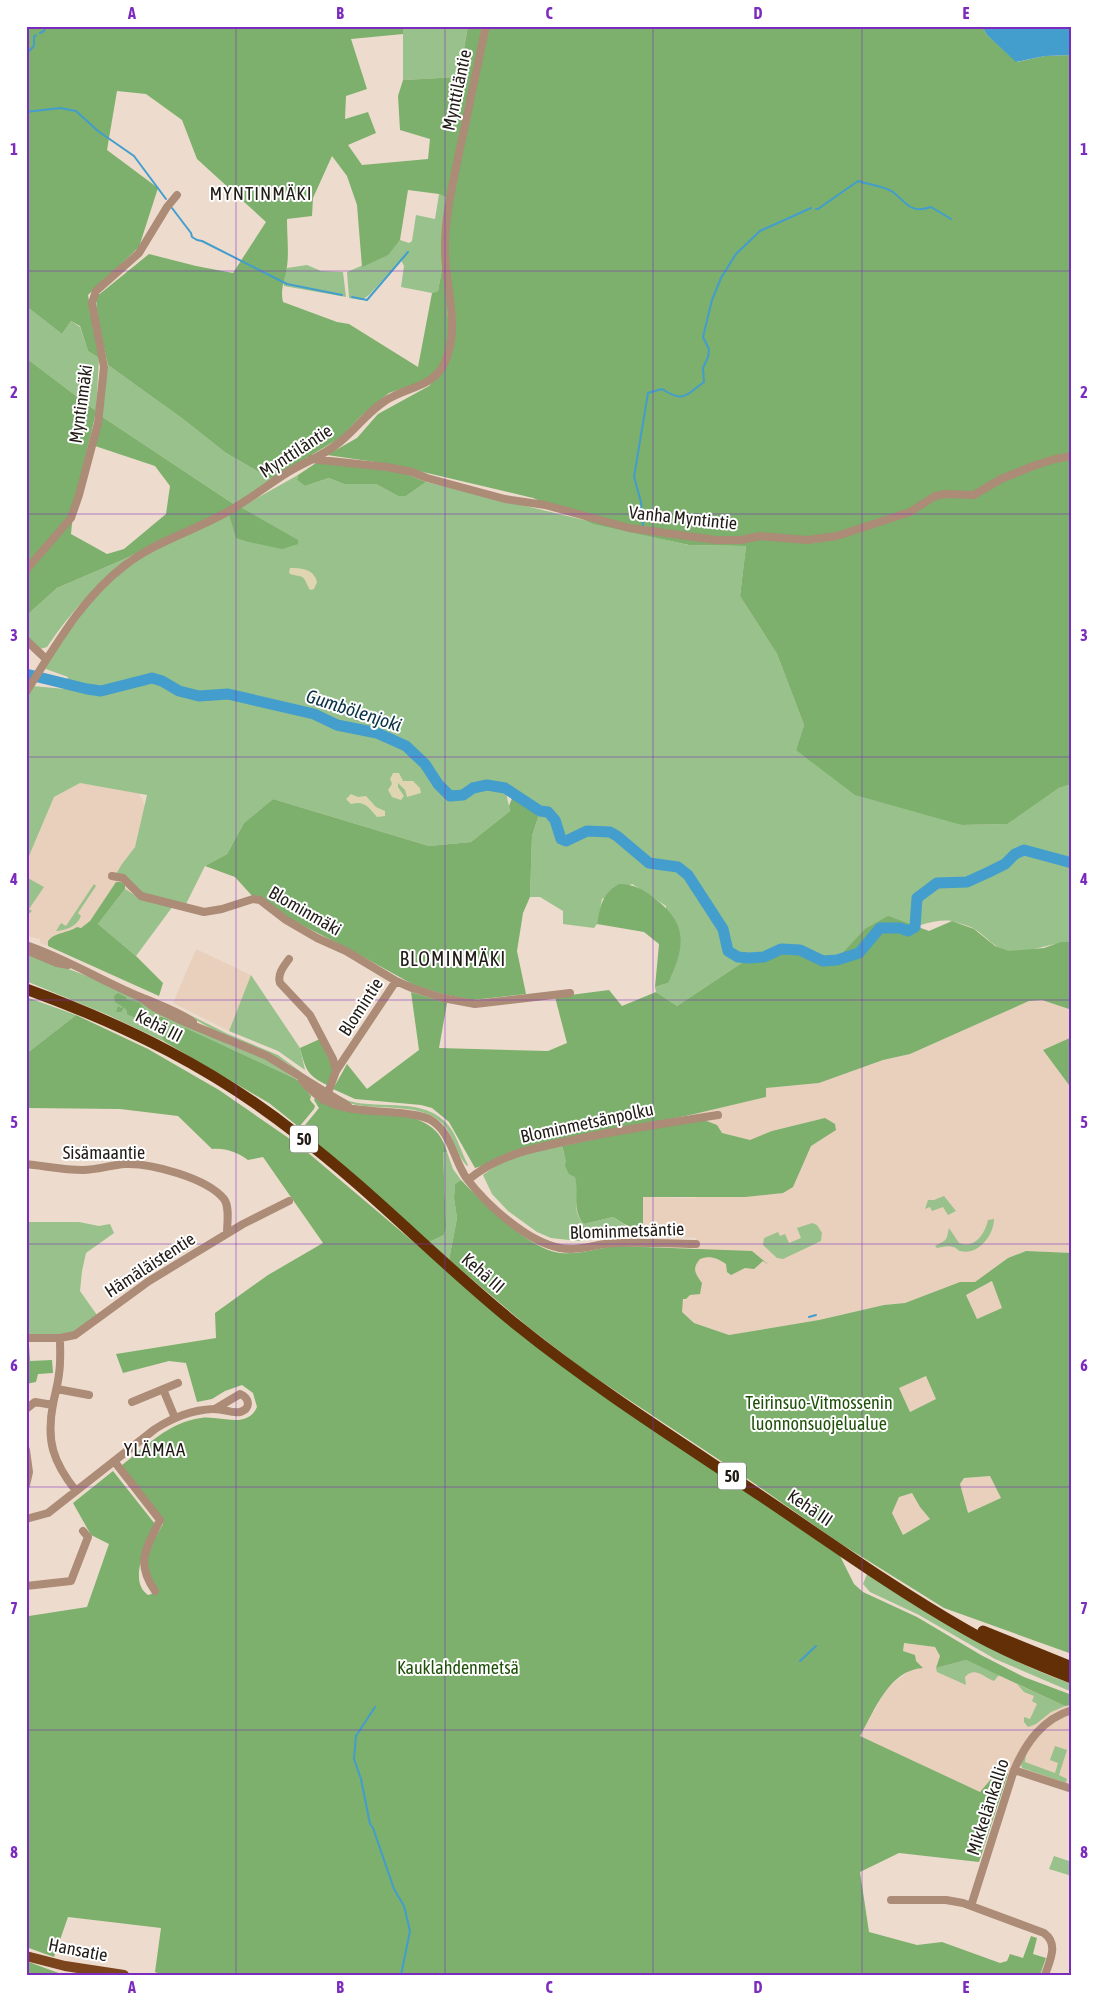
<svg xmlns="http://www.w3.org/2000/svg" width="1098" height="2001" font-family="'Asap Condensed',sans-serif">
<style>
.built{fill:#e8d0bd}
.green{fill:#98c18b}
.forest{fill:#7cb06c;fill-rule:evenodd}
.sand{fill:#dfd6b1}
.water{fill:#439dcd}
.lines{fill:none;stroke-linecap:round;stroke-linejoin:round}
.stream{stroke:#439dcd;stroke-width:2}
.river{stroke:#439dcd;stroke-width:11}
.minor{stroke:#ac8b77;stroke-width:8}
.major{stroke:#7c441c;stroke-width:10}
.highway{stroke:#622f06;stroke-width:11}
.grid{fill:none;stroke:#7b2cbf;stroke-width:1;stroke-opacity:0.55}
.labels{text-anchor:middle;stroke-width:4;stroke-linejoin:round;paint-order:stroke}
.shield{fill:#fff;stroke:#64605d;stroke-width:1}
.shield-label{font-size:16px;font-weight:bold;fill:#221c17}
.street-label{font-size:18px;fill:#221c17;stroke:#fff}
.park-label{font-size:18px;fill:#1f5109;stroke:#fff}
.neighbourhood-label{font-size:19px;letter-spacing:1px;fill:#221c17;stroke:#fff}
.water-label{font-size:19px;font-style:italic;fill:#0a3247;stroke:#fff}
.quarter-label{font-size:20px;letter-spacing:1px;fill:#221c17;stroke:#fff}
.neatline{fill:none;stroke:#7b2cbf;stroke-width:2}
.grid-label{font-size:16px;text-anchor:middle;font-weight:bold;fill:#7b2cbf}
</style>
<rect width="100%" height="100%" fill="#eddccd"/>
<path class="built" d="M80,783L139,793L145,806L135,847L122,864L141,899L125,889L124,885L116,882L90,921L81,928L77,927L48,943V946L40,943V939L31,937L26,932V916L31,911L28,909L43,887L26,877V863L54,797Z
M196,949L251,975L229,1031L173,1003Z
M1042,1000L1072,1010V1037L1043,1050L1072,1089V1253L1026,1251L1008,1258L975,1282H960L905,1303L884,1305L819,1320L729,1335L694,1323L681,1312L696,1250V1238L644,1236L642,1197L695,1198L690,1115L766,1097V1088L819,1083L883,1060L910,1054L1029,1001Z
M993,1281L1002,1308L977,1319L966,1295Z
M926,1376L937,1399L910,1412L899,1388Z
M990,1476L1001,1498L968,1513L960,1484L964,1478Z
M912,1493L920,1507L930,1519L903,1535L892,1513L899,1497Z
M903,1643L935,1647L940,1656L937,1668L966,1660L1072,1708V1785L1012,1764L1008,1774L998,1771L980,1793L860,1736L887,1688L912,1669L903,1651Z"/>
<path class="green" d="M403,26H468L459,77L403,80Z
M439,194L447,198L444,259L438,291L432,293L401,287L404,266L401,260L369,295L362,300L349,298L347,272L387,255L400,240L409,243L412,241L416,215L435,219Z
M307,265L321,271L343,272L346,297L284,286L283,277L287,268Z
M26,306L62,334L71,321L80,327L88,351L99,358L96,411L26,358Z
M108,365L183,419L226,453L271,479L235,505L101,416Z
M298,475L297,480L305,486L329,478L344,484H376L398,496H406L426,482L688,545L746,546L740,596L777,654L804,725L796,750L962,825L1006,824L1059,788L1072,784V942C1053,942 1027,954 1008,951C994,948 988,938 976,930C970,926 962,924 955,922C931,913 861,950 837,960L823,961L800,950L781,949L764,957L749,958L677,1006L656,992L655,987L668,983L666,906L632,884L602,899L597,924L594,928L563,924V911L540,897H530L532,836L540,811L505,788L510,811L471,842L429,846L273,799L244,823L227,854L205,866L185,906L141,894L116,874L122,864L135,847L147,795L80,783L54,797L26,863V697L33,686L65,689L68,677L43,668L92,600L116,576L144,554L229,514Z
M129,557C98,584 70,612 47,647L40,649L26,636V616L57,588Z
M26,877L44,887L29,909L32,911L26,916Z
M94,884L96,886L78,913L81,916C77,926 67,930 56,931L61,923L66,926Z
M125,889L141,899L173,906L136,956L98,924Z
M26,953L103,982L230,1045L266,1059L296,1079L186,1028L180,1029L176,1032L168,1029V1019L160,1016L157,1024L145,1023L157,1031L165,1042L108,1015L26,981Z
M251,975L300,1048L305,1070L278,1051L229,1031Z
M26,997L76,1015L26,1054Z
M176,1008L228,1034L278,1055L316,1083L315,1084L288,1064L273,1056L213,1030Z
M335,1094C340,1096 345,1099 349,1101C382,1110 425,1096 449,1126C458,1138 461,1152 468,1165L467,1166C455,1153 454,1135 442,1123C420,1103 384,1110 357,1105C350,1104 342,1100 335,1097Z
M562,1146C564,1161 577,1172 578,1187C579,1203 571,1210 584,1224L613,1217L629,1228L643,1225L644,1236L596,1238L578,1241L551,1238L537,1232L508,1211L492,1194L483,1175C505,1157 535,1151 562,1146Z
M443,1151L447,1152L453,1169L461,1180L455,1184L454,1198L457,1218L449,1260L429,1242L444,1235L446,1227Z
M944,1196L956,1211L948,1215L943,1207L932,1211L930,1207L925,1209L928,1200H934Z
M994,1219C994,1235 978,1256 960,1251C957,1250 956,1247 953,1247C948,1245 941,1247 937,1248L935,1246C949,1239 946,1240 949,1228L959,1243C976,1249 985,1233 988,1220Z
M28,1222H79L99,1226L110,1224L114,1233L86,1253L82,1271L80,1291L97,1315L76,1331L61,1335H26V1232Z
M812,1223L817,1225L822,1233L821,1241L783,1259L777,1258L763,1245L764,1238L778,1232L780,1236L785,1234L789,1243L801,1238L797,1228Z
M867,1574C933,1615 998,1658 1072,1684V1692L995,1659L919,1615L870,1592L863,1584Z
M966,1660L999,1675L994,1681C983,1677 975,1666 965,1677L966,1685L937,1672L936,1668Z
M1017,1684L1065,1706L1051,1712L1036,1724L1028,1727L1024,1722V1717L1030,1719L1037,1704L1032,1701L1034,1696L1024,1692Z
M1055,1746L1067,1750L1059,1775L1067,1779L1066,1783L1022,1768L1021,1763L1026,1754L1025,1762L1055,1773L1058,1763L1050,1760Z
M1054,1856L1072,1862V1876L1049,1869Z"/>
<path class="forest" d="M26,26H403V34L351,39L367,89L346,96L345,119L368,112L376,133L348,145L362,165L428,159L430,139L400,130L398,96L403,80L459,77L468,26H483L447,198L439,194L408,190L400,240L388,255L362,267L357,205L347,176L332,156L313,198L312,216L287,219C287,235 289,252 287,267C285,278 280,290 283,302L337,322L349,324L418,367L432,293L438,291L444,259L449,334L447,351L440,366L434,374L421,382L389,393L362,415L340,438L271,479L226,453L183,419L108,365L98,321L96,297L149,254L196,266L233,273L266,222L197,159L182,120L146,94L117,91L107,150L158,188L139,247L88,295L99,358L88,351L80,326L71,321L62,334L26,306Z
M488,26H982L987,35L1017,62L1045,56L1072,55V784L1059,788L1007,824L962,825L855,795L796,750L804,725L777,654L740,596L746,546L689,545L594,524L533,498L389,464L327,455L357,438L378,414L429,386L445,368L450,353L448,215Z
M26,358L96,411C88,452 74,492 71,534L107,554L124,549L166,514L170,486L155,466L95,446L101,416L235,505L208,519L164,538L129,557L57,588L26,616Z
M334,462L404,473L426,482L406,496H398L376,484H344L329,478L305,486L297,480L298,475L316,463Z
M240,507L298,540V544L282,549L249,542L236,538L229,514Z
M514,793L540,811L532,836L530,897L523,913L517,951L526,994L473,1000L443,994L414,985L349,949L290,919L254,898L235,877L205,866L227,854L244,823L273,799L429,846L471,842L510,811L509,806Z
M116,882H121L125,885V889L98,924L136,956L163,983L159,996L48,946V941C55,932 68,933 77,927L81,928L90,921Z
M619,884C633,884 643,889 654,898C689,924 685,947 668,983L655,987L659,944L644,932L597,924C600,906 602,894 619,884Z
M888,916L929,931L952,921L974,929L995,946L1009,951L1044,948L1061,942H1072V1010L1042,1000L1029,1001L910,1054L883,1060L819,1083L766,1088V1097L690,1115L515,1150C502,1155 488,1165 475,1168L449,1122L432,1108L421,1105L355,1099L333,1089L347,1064L367,1089L419,1050L411,992L447,1003L439,1048L548,1051L567,1043L555,997L609,990L622,1006L656,992L677,1006L749,958L764,957L781,949L800,950L823,961L836,960L865,929Z
M118,993L126,997L127,1000L139,1002L146,1011V1015L137,1019L127,1014V1011L124,1007L121,1012H116L118,1006L121,1008L123,1007L115,1002L114,996Z
M76,1015L148,1049L219,1090L300,1146L539,1348L840,1556L854,1584L863,1592L917,1617L981,1655L1024,1677L1072,1695V1705L1065,1706L966,1660L936,1668L940,1656L935,1647L904,1643L903,1651L915,1655L916,1661L923,1668C889,1670 875,1710 860,1736L980,1792L998,1771L1008,1774L979,1862L899,1853L860,1872L869,1932L917,1945L942,1942L1000,1963L1007,1961L1010,1954L1023,1958L1031,1936L1037,1938L1033,1954L1046,1958L1040,1975H956L951,1973L950,1975H163L155,1972L161,1928L68,1917L54,1957L26,1947V1611L29,1616L87,1607L109,1544L91,1535L73,1503L113,1471L155,1524C148,1542 127,1581 148,1595L159,1592L145,1570L151,1545L163,1524V1519L121,1466C145,1447 169,1422 201,1418C220,1415 247,1430 257,1407L253,1393L242,1385L225,1391L212,1399L197,1402L186,1363L169,1361L123,1373L116,1354L216,1338L215,1313L268,1275L323,1243L263,1157L248,1160C236,1152 227,1148 212,1149L178,1116L120,1109L26,1108V1054Z
M159,1016L168,1019V1029L176,1032L180,1029L186,1028L296,1079L311,1096L310,1100L315,1106L314,1109L299,1127L269,1103L165,1042L157,1031L145,1023L150,1019L157,1024Z
M1072,1037V1089L1043,1050Z
M320,1039L335,1068L329,1086C307,1075 306,1071 300,1048Z
M315,1098L334,1108L413,1118C431,1124 442,1133 447,1152H443L446,1227L444,1235L429,1242L301,1130L319,1108L314,1100Z
M825,1118L835,1124L836,1130L811,1146L793,1187L783,1193L745,1197H643V1225C628,1229 626,1225 613,1217L584,1224C571,1210 580,1194 575,1177L569,1174L565,1166L566,1161L562,1146L635,1131L704,1120L717,1125L722,1133L750,1140L772,1131Z
M461,1180C484,1204 527,1248 560,1253C578,1255 599,1248 617,1246L752,1251L769,1265L763,1261L754,1269L745,1268L731,1275L727,1272L726,1264C717,1258 710,1255 700,1259C691,1269 696,1274 702,1283L700,1294L690,1295L686,1299H683L682,1312L694,1323L729,1335L819,1320L884,1305L905,1303L960,1282H975L1008,1258L1026,1251L1072,1253V1654L944,1608L838,1542L748,1479L584,1370L527,1326L449,1260L457,1218L454,1198L455,1184ZM992,1281L1002,1308L977,1319L966,1295ZM926,1376L936,1399L910,1412L899,1388ZM990,1476L1001,1498L968,1513L960,1484L964,1478ZM912,1493L920,1507L930,1519L903,1535L892,1513L899,1497Z
M26,1344H29L30,1361L52,1360L53,1373L38,1374L36,1382L26,1384Z
M26,1961L64,1975H26Z"/>
<path class="sand" d="M290,568C302,568 314,569 317,582L314,589L310,590C302,575 307,578 290,574L289,572Z
M393,773H399L403,781H413L420,788L421,793L407,797L405,790L398,783V787L404,796L401,800L392,797L388,790L392,784L390,779Z
M351,794L358,797L366,796L376,807L385,811V816L377,817C369,808 365,800 351,804L346,799Z"/>
<path class="water" d="M982,26H1072V55L1045,56L1016,62L987,35Z"/>
<g class="lines">
<path class="stream" d="M40,33L44,31L46,26
M26,54L34,46V37L36,35
M26,112L60,108L76,111L98,131L134,156L166,199
M172,208L191,233L192,237L197,240L202,241L287,284L342,295
M816,209H818L858,181C866,184 887,187 893,192C907,203 910,214 931,207L951,219
M352,297L367,300L408,252
M643,526L641,502L634,477L648,393L662,389C684,403 685,396 704,382L703,368L708,357L709,349L703,337L712,300L721,278L736,254L760,231L811,208
M809,1317L816,1315
M800,1661L816,1646
M375,1707L356,1736L354,1759L361,1779L370,1824L373,1828L394,1889L404,1906L410,1931L401,1975"/>
<path class="river" d="M26,674L87,689L101,691L152,678L162,681L179,691L199,696L228,694L314,714L337,725L377,733L406,746L425,764L438,784L450,796L463,795L473,788L487,785L505,788L540,811L548,812L555,820L561,839L566,841L587,831L610,832L617,836L649,863L678,867L688,875L723,929L728,951L738,957L749,958L764,957L781,949L800,950L823,961L837,960L859,953L880,928H900L908,931L915,927L917,898L937,883L967,882L989,872L1005,864L1015,854L1024,850L1072,863"/>
<path class="minor" d="M311,459L387,467L412,472L427,478L505,499L545,505L629,528L716,540H741L760,536L807,540L837,536L910,512L935,496L945,494L974,495L1001,479L1033,466L1055,459L1072,456
M26,570L71,518L79,495L98,423L104,367L92,303L96,291L139,253L167,207L177,195
M26,640L46,659
M26,692C55,647 81,599 124,566C157,540 198,530 234,508C253,497 270,483 290,471C305,462 322,456 336,445C354,432 366,413 385,401C405,387 432,388 444,364C461,330 446,289 445,254C444,217 453,184 460,148C469,108 477,67 486,26
M112,876L123,878L141,896L204,912L222,909L253,899L260,900L286,920L317,938L346,951L396,981
M26,945C65,958 100,980 138,996C157,1004 176,1010 193,1022
M26,950L57,963L68,965
M289,959C284,966 277,974 280,983L310,1015L333,1059L336,1071
M138,996L155,1008L180,1020L267,1056L348,1106
M301,1079C328,1114 359,1109 400,1113C410,1114 420,1115 429,1119C452,1131 453,1160 467,1179C487,1205 527,1242 560,1248C576,1251 590,1246 605,1244C635,1241 666,1244 696,1244
M323,1100L329,1090L336,1071L396,981L412,988L443,998L475,1004L570,993
M26,1164C45,1166 64,1170 83,1170C97,1170 111,1165 125,1164C151,1163 207,1178 224,1199C230,1207 227,1224 227,1233
M468,1180C501,1152 541,1147 582,1138C627,1129 672,1122 718,1115
M26,1338H60L75,1335L149,1281L243,1224L289,1201
M60,1338C60,1350 61,1362 59,1374C58,1384 55,1394 53,1404C46,1441 53,1462 76,1491
M57,1389L89,1395
M163,1389L175,1418
M132,1402L178,1383
M26,1409L35,1402L53,1405
M26,1450L29,1472L26,1485
M114,1461L160,1520C146,1549 135,1562 155,1591
M26,1519L48,1513L155,1429C172,1418 192,1410 213,1409C222,1408 232,1414 240,1412C252,1409 249,1397 240,1394L215,1409
M26,1586L71,1581L88,1537L83,1531
M1014,1770L1072,1789
M891,1900H946L963,1903L1044,1933C1059,1944 1050,1960 1045,1975
M971,1906L1014,1770C1026,1743 1042,1719 1072,1710"/>
<path class="major" d="M26,1956L65,1966L124,1975"/>
<path class="highway" d="M26,989C125,1025 215,1069 298,1135C375,1194 442,1265 518,1326C595,1388 679,1441 761,1496C828,1541 893,1588 963,1628C997,1648 1035,1664 1072,1678
M983,1631L1072,1667"/>
</g>
<path class="grid" d="M236,26V1975M445,26V1975M653,26V1975M862,26V1975M26,271H1072M26,514H1072M26,757H1072M26,1000H1072M26,1244H1072M26,1487H1072M26,1730H1072"/>
<g class="labels">
<g class="shield">
<rect x="290" y="1125.5" width="28" height="27" rx="4"/>
<rect x="718" y="1462.5" width="28" height="27" rx="4"/>
</g>
<g class="shield-label">
<text x="304" y="1145">50</text>
<text x="732" y="1482">50</text>
</g>
<g class="street-label">
<text transform="translate(457 90) rotate(-78)" y="6">Mynttiläntie</text>
<text transform="translate(81 404) rotate(-82)" y="6">Myntinmäki</text>
<text transform="translate(296 451) rotate(-33)" y="6">Mynttiläntie</text>
<text transform="translate(683 518) rotate(6)" y="6">Vanha Myntintie</text>
<text transform="translate(305 911) rotate(30)" y="6">Blominmäki</text>
<text transform="translate(361 1007) rotate(-57)" y="6">Blomintie</text>
<text transform="translate(159 1026) rotate(27)" y="6">Kehä III</text>
<text transform="translate(587 1123) rotate(-12)" y="6">Blominmetsänpolku</text>
<text x="104" y="1159">Sisämaantie</text>
<text transform="translate(627 1231) rotate(-2)" y="6">Blominmetsäntie</text>
<text transform="translate(150 1265) rotate(-33)" y="6">Hämäläistentie</text>
<text transform="translate(483 1273) rotate(41)" y="6">Kehä III</text>
<text transform="translate(810 1508) rotate(34)" y="6">Kehä III</text>
<text transform="translate(988 1807) rotate(-72)" y="6">Mikkelänkallio</text>
<text transform="translate(78 1950) rotate(11)" y="6">Hansatie</text>
</g>
<g class="park-label">
<text x="819" y="1409">Teirinsuo-Vitmossenin<tspan x="819" dy="21">luonnonsuojelualue</tspan></text>
<text x="458" y="1674">Kauklahdenmetsä</text>
</g>
<g class="neighbourhood-label">
<text x="261" y="200">MYNTINMÄKI</text>
<text x="155" y="1456">YLÄMAA</text>
</g>
<g class="water-label">
<text transform="translate(354 710) rotate(18)" y="7">Gumbölenjoki</text>
</g>
<g class="quarter-label">
<text x="453" y="966">BLOMINMÄKI</text>
</g>
</g>
<rect width="1098" height="2001" fill="none" stroke="#ffffff" stroke-width="55"/>
<rect x="28" y="28" width="1042" height="1946" class="neatline"/>
<g class="grid-label">
<text x="132" y="19">A</text>
<text x="340" y="19">B</text>
<text x="549" y="19">C</text>
<text x="758" y="19">D</text>
<text x="966" y="19">E</text>
<text x="14" y="155">1</text>
<text x="1084" y="155">1</text>
<text x="14" y="398">2</text>
<text x="1084" y="398">2</text>
<text x="14" y="641">3</text>
<text x="1084" y="641">3</text>
<text x="14" y="885">4</text>
<text x="1084" y="885">4</text>
<text x="14" y="1128">5</text>
<text x="1084" y="1128">5</text>
<text x="14" y="1371">6</text>
<text x="1084" y="1371">6</text>
<text x="14" y="1614">7</text>
<text x="1084" y="1614">7</text>
<text x="14" y="1858">8</text>
<text x="1084" y="1858">8</text>
<text x="132" y="1993">A</text>
<text x="340" y="1993">B</text>
<text x="549" y="1993">C</text>
<text x="758" y="1993">D</text>
<text x="966" y="1993">E</text>
</g>
</svg>
